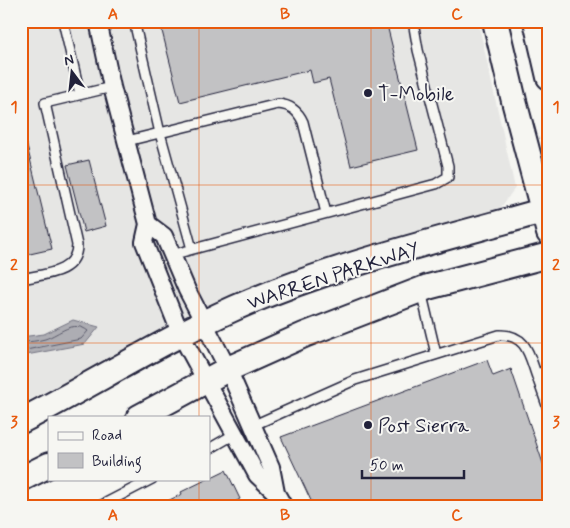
<svg xmlns="http://www.w3.org/2000/svg" width="570" height="528" font-family="Mynerve,sans-serif">
<style>
.built{fill:#e6e6e4}
.water{fill:#adadb3;stroke:#757583}
.lines{fill:none;stroke-linecap:round;stroke-linejoin:round}
.shore{stroke:#5a5a6b;stroke-width:1}
.building{fill:#c2c2c4;stroke:#22223b}
.lane-casing{stroke:#22223b;stroke-width:12}
.street-casing{stroke:#22223b;stroke-width:20}
.secondary-casing{stroke:#22223b;stroke-width:28}
.lane{stroke:#f6f6f2;stroke-width:9}
.street{stroke:#f6f6f2;stroke-width:16}
.secondary{stroke:#f6f6f2;stroke-width:24}
.grid{fill:none;stroke:#e8590c;stroke-width:1;stroke-opacity:0.55}
.poi-dot{fill:#22223b;stroke:#f6f6f2;stroke-width:2}
.labels{text-anchor:middle;stroke-width:4;stroke-linejoin:round;paint-order:stroke}
.poi-label{font-size:20px;fill:#22223b;stroke:#f6f6f2;text-anchor:start}
.street-label{font-size:20px;fill:#22223b;stroke:#f6f6f2}
.neatline{fill:none;stroke:#e8590c;stroke-width:2}
.grid-label{font-size:16px;text-anchor:middle;font-weight:bold;fill:#e8590c}
</style>
<rect width="100%" height="100%" fill="#f6f6f2"/>
<filter id="ink" filterUnits="userSpaceOnUse"><feTurbulence type="fractalNoise" baseFrequency=".02" numOctaves="2"/><feDisplacementMap in="SourceGraphic" scale="10" xChannelSelector="R" yChannelSelector="G"/><feConvolveMatrix kernelMatrix="1 2 1 2 8 2 1 2 1" color-interpolation-filters="sRGB"/></filter>
<g filter="url(#ink)">
<path class="built" d="M21,21H478L515,188L496,214L156,336L21,404Z"/>
<path class="water" d="M73,320L99,327L85,344L21,356V337L44,334Z"/>
<g class="lines">
<path class="shore" d="M21,342C29,342 38,341 45,339C60,334 73,319 88,331L81,339L21,351"/>
</g>
<path class="building" d="M186,21H386L418,150L351,166L329,79L313,83L310,70L180,102L161,27Z
M25,138L52,249L21,256V139Z
M89,160L106,226L84,232L67,165Z
M487,360L493,376L511,369L549,481V507H314L281,437Z
M226,470L240,499L235,502L237,507H155L182,494L181,492Z"/>
<g class="lines">
<g class="lane-casing">
<path id="lane" d="M63,21L80,94
M134,21L160,133L192,249
M127,141L278,104C291,105 298,111 303,122L326,213
M171,255L436,184L448,177V166L418,50L413,21
M21,279C43,274 77,274 77,245L45,103L112,87
M421,291L436,354
M536,374L549,411
M254,425L355,380L499,335C526,334 529,354 536,374L549,370
M209,449L235,434
M98,507L152,479"/>
</g>
<g class="street-casing">
<path id="street" d="M98,21L112,87L148,224L144,242L181,335L257,475L276,493
M148,224L164,236L187,290L228,369L271,467L276,493L284,507"/>
</g>
<g class="secondary-casing">
<path id="secondary" d="M495,21L514,101L549,233
M536,21L549,77
M139,417L228,369L304,335L428,287L549,255
M21,421C93,384 161,341 235,308C335,264 444,239 549,209
M21,479L49,465"/>
</g>
<use href="#lane" class="lane"/>
<use href="#street" class="street"/>
<use href="#secondary" class="secondary"/>
</g>
</g>
<path class="grid" d="M199,21V417M371,21V507M21,185H549M21,343H549M199,479V507"/>
<g class="poi-dot">
<circle cx="368" cy="93" r="5"/>
<circle cx="368" cy="425" r="5"/>
</g>
<g class="labels">
<g class="poi-label">
<text x="378" y="100">T-Mobile</text>
<text x="378" y="432">Post Sierra</text>
</g>
<g class="street-label">
<text transform="translate(333 275) rotate(-18)" y="7">WARREN PARKWAY</text>
</g>
</g>
<rect width="570" height="528" fill="none" stroke="#f6f6f2" stroke-width="55"/>
<rect x="48" y="416" width="162" height="65" fill="#f6f6f2" stroke="#a1a1a9"/>
<rect x="58" y="432" width="25" height="8" fill="#f6f6f2" stroke="#a1a1a9"/>
<text x="92" y="440" font-size="15" fill="#22223b">Road</text>
<rect x="58" y="453" width="25" height="15" fill="#c2c2c4" stroke="#a1a1a9"/>
<text x="92" y="466" font-size="15" fill="#22223b">Building</text>
<g transform="translate(72 72) rotate(345)" stroke="#f6f6f2" stroke-width="4" paint-order="stroke">
<path d="M0-4L9 19L0 12L-9 19Z" fill="#22223b"/>
<text y="-8" font-size="14" font-weight="bold" text-anchor="middle" fill="#22223b">N</text>
</g>
<path d="M362 470v8h102v-8" fill="none" stroke="#22223b" stroke-width="2.5"/>
<text x="370" y="470" font-size="15" fill="#22223b" stroke="#f6f6f2" stroke-width="4" paint-order="stroke">50 m</text>
<rect x="28" y="28" width="514" height="472" class="neatline"/>
<g class="grid-label">
<text x="113" y="19">A</text>
<text x="285" y="19">B</text>
<text x="457" y="19">C</text>
<text x="14" y="112">1</text>
<text x="556" y="112">1</text>
<text x="14" y="270">2</text>
<text x="556" y="270">2</text>
<text x="14" y="427">3</text>
<text x="556" y="427">3</text>
<text x="113" y="520">A</text>
<text x="285" y="520">B</text>
<text x="457" y="520">C</text>
</g>
</svg>
